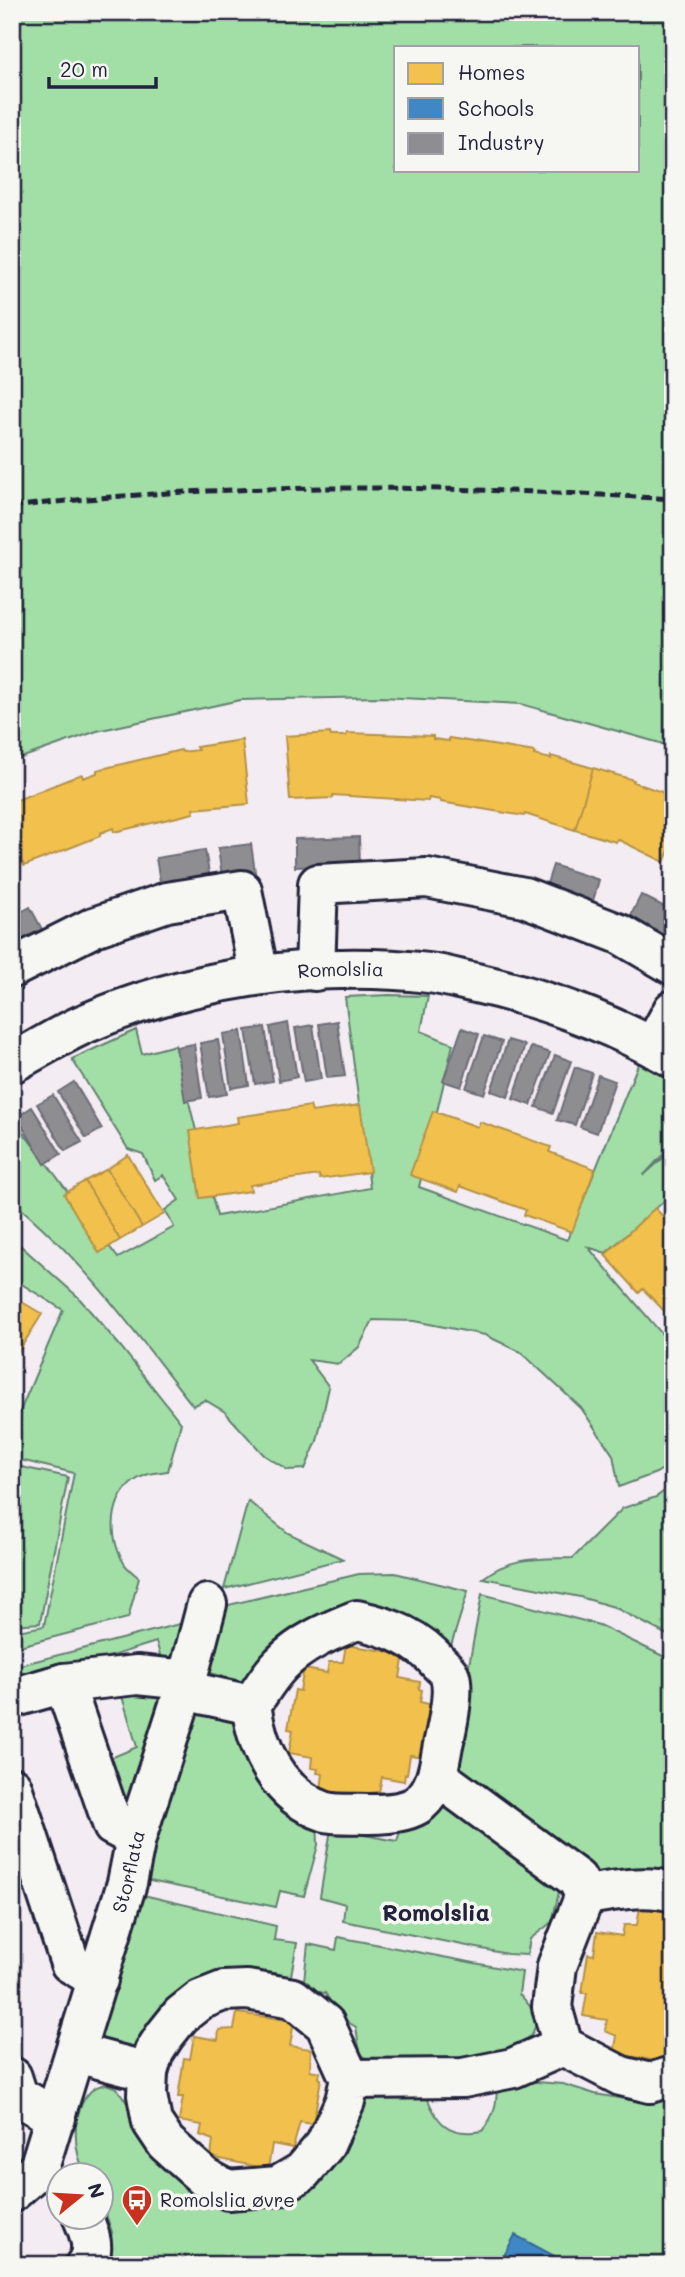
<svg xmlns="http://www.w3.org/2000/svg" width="685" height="2277" font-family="Mali,sans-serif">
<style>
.green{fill:#a2dfa7;stroke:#628071;stroke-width:2;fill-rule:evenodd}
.homes{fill:#f2c14e;stroke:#b49148;stroke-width:2}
.schools{fill:#3f88c5;stroke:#36699c;stroke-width:2}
.industry{fill:#8d8d92;stroke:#6d6d78;stroke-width:2}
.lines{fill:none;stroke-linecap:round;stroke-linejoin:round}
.minor-casing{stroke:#22223b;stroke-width:44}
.minor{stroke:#f6f6f2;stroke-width:38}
.rail{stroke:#22223b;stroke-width:5;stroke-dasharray:10 5;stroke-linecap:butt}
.labels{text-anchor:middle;stroke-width:7;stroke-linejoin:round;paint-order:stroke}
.street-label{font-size:19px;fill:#22223b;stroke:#f6f6f2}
.poi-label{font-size:19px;fill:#22223b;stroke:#f6f6f2;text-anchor:start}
.quarter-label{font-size:23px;font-weight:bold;fill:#22223b;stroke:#f6f6f2}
</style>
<rect width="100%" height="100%" fill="#f3ecf2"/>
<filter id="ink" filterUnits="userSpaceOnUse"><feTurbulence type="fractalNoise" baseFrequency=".0143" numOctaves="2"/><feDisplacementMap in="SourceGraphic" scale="14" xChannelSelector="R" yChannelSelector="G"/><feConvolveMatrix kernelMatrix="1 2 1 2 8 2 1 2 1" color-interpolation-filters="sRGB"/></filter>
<g filter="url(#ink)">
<path class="green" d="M12,12H673V750L660,743L521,704L381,697L240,700L97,731L12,761ZM396,47H638V170H396Z
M389,995L428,996L421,1031L453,1044L419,1187L567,1240L639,1062L673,1081V1144L643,1176L673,1149V1193L606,1253L588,1247L673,1347V1463L656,1473L619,1487L613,1455L581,1408L521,1352L485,1335L414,1321L373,1320L359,1347L339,1364L309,1360L329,1387L317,1441L305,1469L288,1470L264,1455L225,1412L205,1400L193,1406C137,1335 83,1259 12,1201V1126L16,1123L118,1258L174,1227L165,1210L179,1200L163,1175L155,1180L143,1154L128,1149L72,1059L136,1030L142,1054L175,1045L217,1216L370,1188L345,997Z
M12,1238L78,1297L121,1347L181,1423L168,1471C161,1472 153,1472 146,1475C110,1488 106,1534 124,1563C127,1569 134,1573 139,1578L128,1618L12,1648V1632L44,1626L74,1473L12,1458V1430L63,1310L12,1278Z
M12,1465L68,1477L40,1623L12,1625Z
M673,1485V1638L614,1607L580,1597L483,1578C512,1556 538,1559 573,1558L623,1508L656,1497Z
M248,1501L288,1533L343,1559L224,1589Z
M395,1573L468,1591L449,1652L363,1608L330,1609L303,1623L288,1635L244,1682L203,1671L216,1608L359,1574Z
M482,1594L599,1625L673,1661V1880L587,1872L570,1849L545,1856L561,1873L559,1892L552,1922L530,1939L527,1955L507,1954L343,1921L345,1904L320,1897L331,1829L397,1841L404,1819L423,1822L435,1817L449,1775Z
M179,1624L185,1628L174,1666L165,1670L156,1642L12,1687V1667Z
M167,1691L133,1811L106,1760L137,1747L121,1693Z
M231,1709L247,1738L244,1758L248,1767L269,1777L317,1821L318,1845L304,1896L280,1891L276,1907L145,1880L181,1726L191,1713Z
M139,1894L276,1926L274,1940L297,1943L289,1986L228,1977L131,2056L101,2037L97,2029Z
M338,1937L522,1972L519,1994C550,2023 533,2036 507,2060L379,2067C356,2055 360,2051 356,2027L341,2018L325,1993L303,1990L308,1944L336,1950Z
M523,2081L563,2084L595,2094L642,2102L673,2096V2265H106L112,2232L102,2203V2176L86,2175C73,2151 70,2112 91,2091C94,2087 102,2085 106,2084L117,2088L168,2164L255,2201L366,2093L425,2092C436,2122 447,2137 482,2131C495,2115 497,2104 497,2084Z"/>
<path class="homes" d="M330,733L331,736H346L347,733L433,736V739L449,741V738L535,752L534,755L551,759V756L593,768L575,830L525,814L524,816L441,802L440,800L429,798L428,801L333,795V798L290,800L285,736Z
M242,740L249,804L193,809L194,813L114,832L113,828L100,833V836L24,866L23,863L12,867V802L82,774L83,778L97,773V770L181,750L182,752L198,750L196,747Z
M593,768L634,780L633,782L673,796V842L664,862L617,839L616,842L575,830Z
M360,1105L370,1172L320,1179L319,1175L250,1185L251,1191L200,1198L190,1131L238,1123L237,1117L310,1106L312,1112Z
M433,1111L478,1127L480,1122L551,1147L549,1152L595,1169L572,1232L524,1215L526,1210L460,1186L458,1192L410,1175Z
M128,1155L164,1214L142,1227L107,1169Z
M107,1169L142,1227L120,1240L85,1181Z
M85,1181L120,1240L99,1253L64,1194Z
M655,1208L673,1227V1320L643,1289L639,1293L605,1255Z
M12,1296L42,1314L12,1362Z
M346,1645L404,1654L400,1678L420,1682L419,1689L422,1690L420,1702L429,1704L428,1712H431L423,1757L410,1755L407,1774H405L404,1781L382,1777L377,1802L321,1789L323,1774L317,1773L318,1769L311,1768L312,1757L289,1753L293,1730L288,1729L295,1690L300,1691L304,1669L327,1673L329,1662H343Z
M640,1907L673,1913L671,2064L614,2053L617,2036L605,2031L607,2020L583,2016L587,1993H582L588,1954L594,1955L597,1932L622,1936L624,1925H637Z
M237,2013L294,2021L290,2046L311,2049L310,2070L320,2072L319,2078L321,2079L313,2124L300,2122L293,2148L272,2144L268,2169L211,2157L213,2140L200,2135L202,2125L179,2121L183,2097H178L184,2058L190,2059L194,2036L218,2040L219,2030L234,2029Z"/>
<path class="schools" d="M515,2235L571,2265H499Z"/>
<path class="industry" d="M359,837L360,865L295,867V839Z
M251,844L255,872L222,877L218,848Z
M205,850L210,879L161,887L156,858Z
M553,865L599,880L591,908L544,893Z
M641,895L673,911V943L628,921Z
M30,907L43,931L12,948V917Z
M337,1021L345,1076L327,1078L319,1024Z
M288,1023L297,1077L279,1081L270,1027Z
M313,1025L321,1079L304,1082L295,1028Z
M265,1027L273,1081L255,1084L246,1030Z
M462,1028L479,1034L461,1087L443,1081Z
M241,1031L249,1085L231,1088L223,1034Z
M484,1036L502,1042L484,1094L466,1088Z
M218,1040L227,1094L209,1097L200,1043Z
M508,1040L525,1045L508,1097L491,1091Z
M194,1044L202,1098L185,1101L176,1047Z
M531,1047L550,1053L531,1105L513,1099Z
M555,1055L571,1061L553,1113L536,1107Z
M575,1067L592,1073L575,1125L557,1120Z
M598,1075L615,1081L597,1133L580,1127Z
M74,1082L102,1129L86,1138L58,1092Z
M53,1095L82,1142L65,1151L37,1104Z
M32,1107L61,1154L45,1164L17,1117Z"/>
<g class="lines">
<g class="minor-casing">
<g id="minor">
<path d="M12,968L94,927L167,902L242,890L259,975"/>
<path d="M315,971L318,884L427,878L524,897L620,934L673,965"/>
<path d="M653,1047L673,1010"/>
<path id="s1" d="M12,1063C35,1051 58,1036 82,1025C189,978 313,960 429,973C445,975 461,980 476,983C547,999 609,1022 673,1058"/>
<path d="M357,1620C390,1627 418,1638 440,1664C443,1667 449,1672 450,1676C455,1692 447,1728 443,1745C439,1766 437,1788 420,1803C408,1813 384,1814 369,1814C356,1813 339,1815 326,1812C278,1796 258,1751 251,1705C260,1692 269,1676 281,1664C302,1642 330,1631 357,1620Z"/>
<path d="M64,1683L137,1675L187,1680"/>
<path d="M183,1690L251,1705"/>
<path d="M12,1698L64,1683L113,1826L136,1838"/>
<path d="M437,1776L577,1879L585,1895L557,1966L552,2007L563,2046L621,2076L650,2083L673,2076"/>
<path d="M12,1787L70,1963L98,1980"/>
<path d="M585,1895C614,1891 644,1884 673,1892"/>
<path d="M76,2053L148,2072"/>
<path d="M12,2077L18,2096L56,2118"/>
<path d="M350,2079L345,2101L325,2145L302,2172L278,2186L228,2190L204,2177L166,2143L152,2122L147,2095L148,2072L154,2052L165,2035L181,2015L200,2000L223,1991L247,1990L293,1998L325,2024L350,2079L463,2078L513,2068L563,2046"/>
<path id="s2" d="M12,2192L39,2168L127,1883L136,1838L187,1680L207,1604"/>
<path d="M83,2218C89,2232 97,2251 85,2265"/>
</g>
</g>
<use href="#minor" class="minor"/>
<path class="rail" d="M12,507C231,480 453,486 673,499"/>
</g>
</g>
<defs>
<g id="bus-pin" transform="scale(1.575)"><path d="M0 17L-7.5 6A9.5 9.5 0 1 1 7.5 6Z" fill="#c8321e" stroke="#f6f6f2"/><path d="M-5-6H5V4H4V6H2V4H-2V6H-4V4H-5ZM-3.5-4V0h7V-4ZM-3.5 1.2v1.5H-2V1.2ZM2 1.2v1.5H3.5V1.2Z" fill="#fff"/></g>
</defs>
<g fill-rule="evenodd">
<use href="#bus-pin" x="137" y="2200"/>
</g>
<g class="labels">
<g class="street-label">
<text dy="7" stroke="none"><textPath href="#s1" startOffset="346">Romolslia</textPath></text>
<text dy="7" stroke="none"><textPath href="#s2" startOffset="346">Storflata</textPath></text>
</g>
<g class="poi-label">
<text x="160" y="2207">Romolslia øvre</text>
</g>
<g class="quarter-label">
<text x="436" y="1921">Romolslia</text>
</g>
</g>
<rect width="685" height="2277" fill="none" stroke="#f6f6f2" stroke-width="42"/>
<rect x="21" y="21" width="643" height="2235" fill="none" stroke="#22223b" stroke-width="2.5" filter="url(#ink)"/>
<rect x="394" y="46" width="245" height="126" fill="#f6f6f2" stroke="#a1a1a9" stroke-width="2"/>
<rect x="408" y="63" width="35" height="21" fill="#f2c14e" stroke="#a1a1a9" stroke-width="2"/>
<text x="458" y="80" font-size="21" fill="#22223b">Homes</text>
<rect x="408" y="98" width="35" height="21" fill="#3f88c5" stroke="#a1a1a9" stroke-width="2"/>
<text x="458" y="116" font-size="21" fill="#22223b">Schools</text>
<rect x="408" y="133" width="35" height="21" fill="#8d8d92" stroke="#a1a1a9" stroke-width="2"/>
<text x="458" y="150" font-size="21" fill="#22223b">Industry</text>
<g transform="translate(80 2196) rotate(72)"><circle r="33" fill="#f6f6f2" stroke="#a1a1a9" stroke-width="2"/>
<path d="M0-5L12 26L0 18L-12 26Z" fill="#c8321e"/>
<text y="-10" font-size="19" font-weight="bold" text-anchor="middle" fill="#22223b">N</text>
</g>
<path d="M49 77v10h107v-10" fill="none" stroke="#22223b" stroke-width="3.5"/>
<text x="60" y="77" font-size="21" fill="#22223b" stroke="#f6f6f2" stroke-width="5" paint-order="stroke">20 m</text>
</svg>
